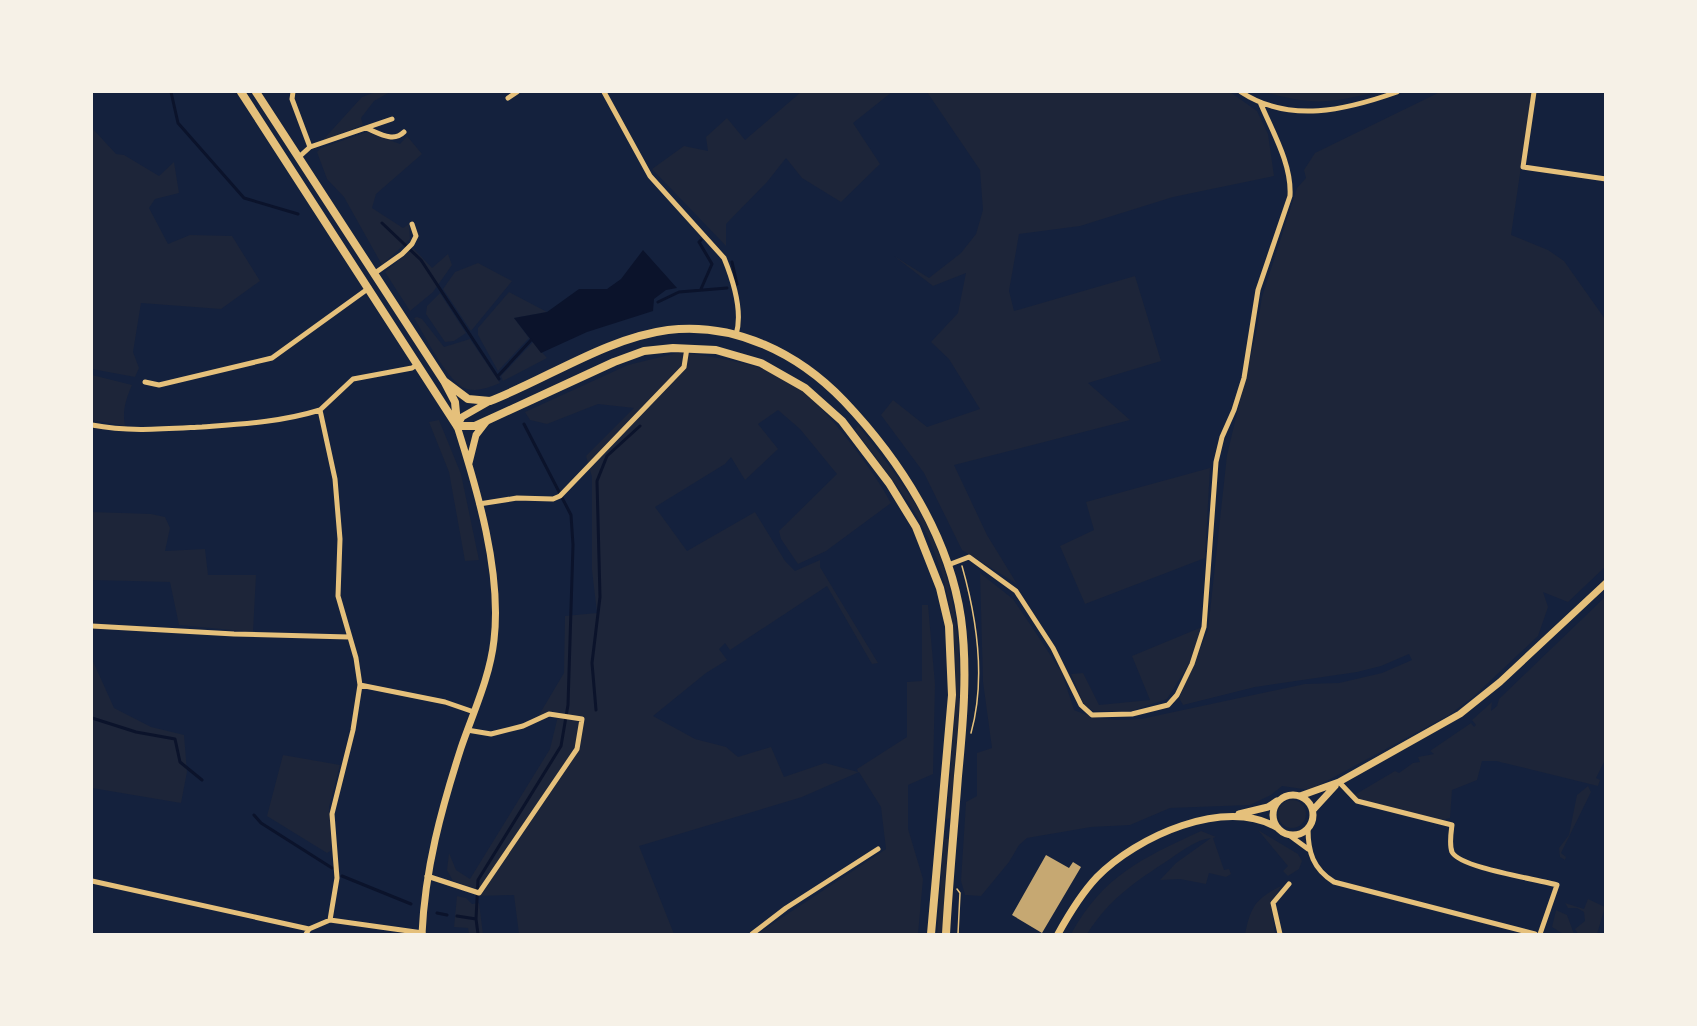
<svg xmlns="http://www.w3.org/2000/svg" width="1697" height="1026" font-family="Roboto,sans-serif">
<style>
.green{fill:#1d2539}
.water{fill:#0b132b}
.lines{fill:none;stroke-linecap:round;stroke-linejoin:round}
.stream{stroke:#0b132b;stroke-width:3}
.building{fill:#c6a872}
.path{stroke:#e5c07b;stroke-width:1.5}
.minor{stroke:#e5c07b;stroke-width:5}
.tertiary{stroke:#e5c07b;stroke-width:7}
.secondary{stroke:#e5c07b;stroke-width:8}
</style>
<rect width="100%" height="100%" fill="#14213d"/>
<path class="green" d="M376,92H390L374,101L361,118L363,125L322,141L362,97Z
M801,92H892L853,123L880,164L841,202L802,178L786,158L767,182L726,224V246L652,169L684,146L708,151L706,137L727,118L745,140Z
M927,92H1230L1257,111L1268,134L1274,176L1173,197L1080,226L1019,234L1009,291L1014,311L1135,276L1161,361L1088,383L1130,420L954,465L987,535L1017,584L962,550L924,473L881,415L893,400L927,427L980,409L949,359L931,342L958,313L966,273L933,286L894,256L929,278L961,253L976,234L983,210L980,170Z
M1264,92H1377C1327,103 1315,106 1264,92Z
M1440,92H1532L1511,235L1548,250L1564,261L1605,319V567L1568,602L1543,592L1548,607L1538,636L1472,698L1449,715L1310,790L1282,786L1271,795L1250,805L1170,808L1130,825L1091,827L1027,838L1019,845L1009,862L981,896L965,895L961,881L966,802L977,796V753L992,748L983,682L980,573L1013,599L1034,630L1062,673L1074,710C1096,720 1117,721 1141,719L1305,684L1339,683L1382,673L1412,660L1409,654L1381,666L1357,672L1255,687L1183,705L1179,698L1208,630L1227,455L1256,334L1262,297L1297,188L1306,178L1304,170L1315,153Z
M92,128L116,154L124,155L159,176L174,162L179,193L155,199L149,208L168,244L190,235L232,236L260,281L221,309L141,303L133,352L139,368L135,377L92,369Z
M367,132L400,144L407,136L422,154L376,194L372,208L403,228L409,224L410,239L382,265L344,197L327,179L317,152L321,148Z
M413,248L432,268L448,254L452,265L433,292L410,311L385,272Z
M478,263L512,281L471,331L443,289L455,272Z
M509,292L547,312L514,318L529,338L498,371L478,335V328Z
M440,293L466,333L454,341L445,342L426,314L427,306Z
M417,317L422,319L444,347L470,339L500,383C490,387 478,392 467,389C449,385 424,334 414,318Z
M533,342L547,358L503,381L501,376Z
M681,352C714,357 764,364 792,382C822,402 874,470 891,503L826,551L798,564L781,539L779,531L837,474L800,429L778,410L758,424L778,449L745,480L731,457L725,464L655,507L687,551L755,512L785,561L795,571L820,560V567L878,663L872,664L827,586L730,650L725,643L719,649L727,660L706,673L653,716L695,739L726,747L738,757L771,747L784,777L825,763L858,772L857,769L907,737V682L922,681V605H928L935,684L933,774L908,785V829L923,879L918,934H757L886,849L881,807L859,772L802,797L639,846L674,934H519L514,895L478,896L477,889L453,881L447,870L449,853L456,870L470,879L550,749L558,716L539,715L564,673L565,616L597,613L592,570V477L586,456L634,408L598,404L547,424L530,420L525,412L628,365Z
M92,375L132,385C126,399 122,411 125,426L92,420Z
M439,420L461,474L479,560L465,561L449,472L429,422Z
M858,425C885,461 916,497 933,539C973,633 958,719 951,817L946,820C955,713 973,604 912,508C894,481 874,456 855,430Z
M1210,468L1205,558L1085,604L1060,546L1094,530L1086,502Z
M92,512L151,514L165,517L170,528L165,551L205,549L208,575H256L253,632L179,625L170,582L92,580Z
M1605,597L1606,758L1596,778L1600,780L1598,786L1496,761H1482L1477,780L1452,790L1450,818L1443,820L1351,797L1395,771L1399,773L1413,763L1420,762L1418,757L1434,754L1430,751L1471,723L1474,727L1476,725L1472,720L1492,702L1491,711L1497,706L1499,699Z
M1202,627L1189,664L1167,699L1131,711H1093L1084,705L1071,674L1083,673L1099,705L1150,700L1132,656Z
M92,659L114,708L151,727L184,735L187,772L181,803L92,788Z
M283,755L340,765L329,807L332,850L327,853L267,816Z
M1588,786L1591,792L1561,853L1566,857L1565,860L1560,857L1559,848L1569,835L1577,795Z
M1278 814a14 14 0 1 1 28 0a14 14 0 1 1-28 0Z
M1258,830L1298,854L1302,861L1299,869L1288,876L1283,871L1288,866Z
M1201,831L1216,837L1213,838L1224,870L1229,869L1231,874L1226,877L1209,873L1206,884L1180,879L1160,880L1176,863L1211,838C1196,840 1183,850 1170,859C1135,882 1110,898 1087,934H1071C1104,875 1141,859 1201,831Z
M949,838L942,934H937L944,840Z
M1281,886L1271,904L1275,934H1245C1251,907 1255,899 1281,886Z
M457,896L466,898L472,904L479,903L483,934H469L468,928L454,927Z
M1588,899L1605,907L1597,934H1578L1575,929L1585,921L1584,912L1577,908H1568L1565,903L1584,909Z
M1556,910L1567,915L1574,934H1563L1552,927Z"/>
<path class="water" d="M643,250L677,288L666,290L654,299L653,311L587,332L541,353L514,318L547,312L579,289H607L621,279Z"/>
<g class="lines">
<path class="stream" d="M171,92L178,123L244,198L298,214
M382,223L421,260L499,379
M732,262L737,284
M701,289L712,264L699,242L701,240
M658,302L679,292L727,288
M498,376L531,340
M596,710L592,663L600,597L597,481L607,456L640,426
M92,718L136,732L175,739L180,762L202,780
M254,815L261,823L332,868
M342,876L411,904
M437,913L447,915
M457,916L476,919
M478,934L476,919L478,880L561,746L568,705L573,545L571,515L524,424"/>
</g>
<path class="building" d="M1046,855L1069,868L1073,862L1081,867L1042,933L1012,915Z"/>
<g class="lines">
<path class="path" d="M962,566C977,619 986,679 971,733
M957,889L960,893L958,934"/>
<path class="minor" d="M293,92L292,99L310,147L299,157
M604,92L650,176L724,258C733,280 743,312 736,335
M1241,92C1290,124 1346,110 1397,92
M1534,92L1523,167L1606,179
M508,98L517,92
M366,128C379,133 393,143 404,132
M310,147L392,119
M375,273L402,254L412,244L416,236L412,224
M145,382L159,385L272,358L369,288
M92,425C128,432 164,429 202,427C242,424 281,422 320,410
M479,504L517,498L553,499L560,496L684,367L687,348
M948,565L969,557L1016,591L1053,648L1081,705L1092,715L1132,714L1168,705L1177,695L1192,664L1204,627L1216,462L1222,437L1234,410L1244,378L1258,290L1290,196C1292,164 1272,131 1260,102
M92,626L234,634L349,637
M360,685L445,702L474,712
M1339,782L1357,801L1452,825C1451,833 1449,844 1452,852C1460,868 1537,879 1557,885L1540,934
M1308,829C1308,852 1313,869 1334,882L1535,934
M1289,835L1308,849
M427,876L479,893L577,749L582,719L549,714L523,726L491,734L467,730
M92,881L309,929
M330,920L423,933
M306,934L309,929L330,920L337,878L332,814L353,730L360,685L356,658L338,596L340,539L335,479L320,410L353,379L412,368L418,364
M752,934L786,908L878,849
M1280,934L1273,903L1289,884"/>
<path class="tertiary" d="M469,463L476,435L486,422
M1273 815a20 20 0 1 1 40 0a20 20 0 1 1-40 0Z
M1300,796L1339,782L1460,714L1500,682L1606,583
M1313,810L1335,786
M1239,814L1268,807L1277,801
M422,934C425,869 441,810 461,748C473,713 490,677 494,640C502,572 477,489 457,426L462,417L490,401
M1058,934C1069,914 1081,894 1097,877C1136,837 1225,796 1278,828"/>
<path class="secondary" d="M241,92L457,426
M256,92L444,381L455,402L457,424
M444,381L468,399L490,401C547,379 607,338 668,330C735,322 798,353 844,401C900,460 949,536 961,618C968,670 963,724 958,776C954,829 949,882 946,934
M457,426H475L614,362L644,351L673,348L716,350L761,363L805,388L842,421L889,483L916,527L940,588L949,626L952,695L931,934"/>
</g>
<rect width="1697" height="1026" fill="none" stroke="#f6f1e7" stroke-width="186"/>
</svg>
